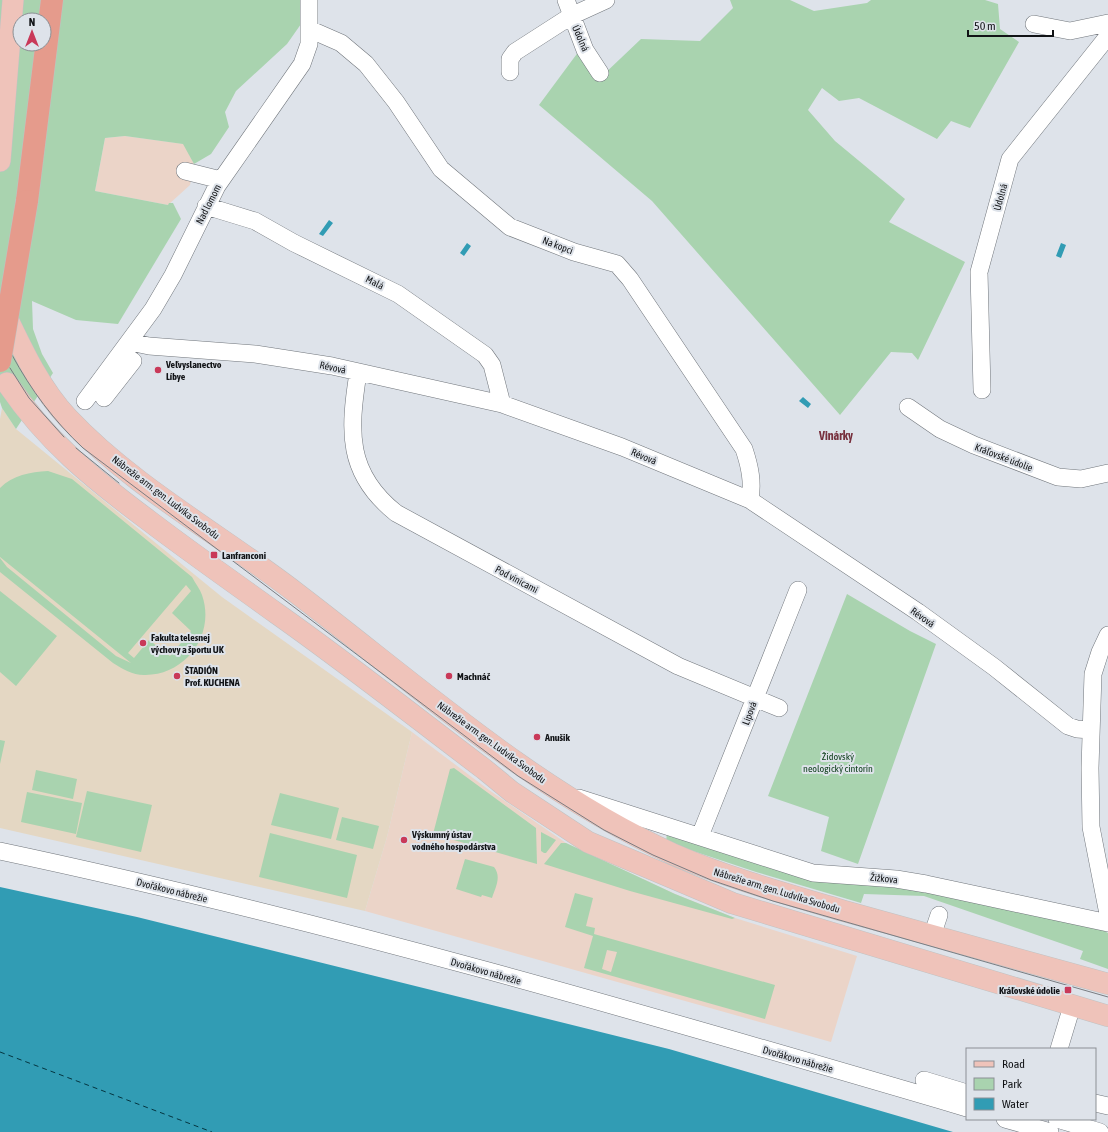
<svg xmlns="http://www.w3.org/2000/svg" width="1108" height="1132" font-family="'Asap Condensed',sans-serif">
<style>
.industrial{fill:#ebd4c8}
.education{fill:#e4d7c3}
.green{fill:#a9d3af;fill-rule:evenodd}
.water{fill:#319cb4}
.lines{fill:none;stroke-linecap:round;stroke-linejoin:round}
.ferry{stroke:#043540;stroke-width:1;stroke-dasharray:5 4;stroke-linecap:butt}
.minor-casing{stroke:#71767c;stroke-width:18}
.major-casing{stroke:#c1c2c2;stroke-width:22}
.highway-casing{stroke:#c1c2c2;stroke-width:23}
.minor{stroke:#fff;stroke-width:17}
.major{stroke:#efc3ba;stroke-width:21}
.highway{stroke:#e59b8c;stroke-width:22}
.tram{stroke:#797c81;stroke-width:1}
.highway-bridge-casing{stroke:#c1c2c2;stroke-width:23;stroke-linecap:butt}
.highway-bridge{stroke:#e59b8c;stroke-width:22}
.poi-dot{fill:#c93959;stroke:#dee3ea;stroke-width:1.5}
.labels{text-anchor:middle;stroke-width:4;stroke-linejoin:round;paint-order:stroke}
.street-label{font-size:10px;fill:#111316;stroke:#dee3ea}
.poi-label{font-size:10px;font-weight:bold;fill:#111316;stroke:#dee3ea;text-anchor:start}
.park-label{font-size:10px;fill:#12411f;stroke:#dee3ea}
.quarter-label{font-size:12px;font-weight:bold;fill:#77303d;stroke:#dee3ea}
</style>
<rect width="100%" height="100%" fill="#dee3ea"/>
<path class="industrial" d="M125,136L184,144L194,164L190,185L168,205L95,191L105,138Z
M412,732L489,790L566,843L675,894L735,918L857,956L831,1042L365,911L387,837Z"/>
<path class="education" d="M2,408L16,429L222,597L412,732L387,837L365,911L0,828V419Z"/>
<path class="green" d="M0,0H301V24L287,44L236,91L225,112L229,127L211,154L194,164L183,144L125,136L105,138L95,191L168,205L169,203H173L181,219L118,324L76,320L32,301L33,329L42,354L53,373L16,429L2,408L0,402ZM20,20H44V44H20Z
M730,0H790L814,11L867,3L871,0H985L998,4L1000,29L1019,42L970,128L951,121L937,139L859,98L839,101L822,88L808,110L835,141L905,199L889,222L965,262L918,360L912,353L891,352L840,415L652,201L539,105L579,51L601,77L641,39L700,41L733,8Z
M48,471L72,479L192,577C195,583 200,589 202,595C216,635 185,676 144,675C132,675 123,669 113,663L0,572V558L7,567L116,656L131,663L0,557V488C13,475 30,472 48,471ZM186,585L191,591L172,613L191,631L170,656L149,640L134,658L128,653Z
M0,591L57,636L16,686L0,672Z
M847,594L910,631L936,644L858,864L821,851L829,817L768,796Z
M0,740L5,741L0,764Z
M454,768L536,828L537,864L433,834L450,769Z
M36,770L77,779L73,799L32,790Z
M87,791L152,805L141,852L76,837Z
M27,792L82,803L76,834L21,822Z
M280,793L339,808L331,839L271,825Z
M342,817L379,826L373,849L336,840Z
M541,832L556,840L546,853H544L541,851Z
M270,833L357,855L347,898L259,877Z
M667,833L745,856L931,889L1099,928L1108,933V969L1080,959L1083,951L924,896L864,894L861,903L756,872L666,842Z
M561,843H566L675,894L735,918L732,919L630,891L544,864Z
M465,859L494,867C502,877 495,888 492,898L482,895L481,897L456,889Z
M575,893L593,898L586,926L595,928L594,934L775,985L765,1019L584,968L593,936L565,927ZM607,950L617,952L611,972L602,969Z"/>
<path class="water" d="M329,220L333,223L323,236L319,234Z
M467,243L471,246L464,256L460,253Z
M1061,243L1066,245L1061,258L1056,256Z
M803,397L811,404L808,408L799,401Z
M0,887L137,917L669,1049L953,1132H0Z"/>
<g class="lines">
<path class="ferry" d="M0,1052L212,1132"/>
<g class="minor-casing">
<path id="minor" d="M566,0L585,50L600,73
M1034,24L1070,31L1108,23
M309,29L341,43L366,64L396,102L441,169L510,227L574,252L617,264L630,279L744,449C750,467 753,482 750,500
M510,72V59L515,52L571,16L606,0
M185,171L221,180
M206,206L255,221L294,243L398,294L485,355L492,365L502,404
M130,342L149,346L255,354L332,366L502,404L622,447L750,500L918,612L994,667L1068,726L1077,729L1091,730
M358,373C349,431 346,473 396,513L678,666L779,708
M982,390L979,272L1010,159L1108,36
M104,398L133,361L122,353
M85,401L153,309L173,275L217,186L302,64L309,44V0
M908,407L940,429L974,445L1058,477L1081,479L1108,473
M1108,635L1100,652L1093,674L1090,768L1091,827L1108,914
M579,798L813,873L896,879L926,884L1108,923
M700,836L798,590
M0,851C326,920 647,1014 967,1108
M932,936L939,915
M1059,1049L1072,1006
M924,1080L967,1093
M1095,1103L1108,1106
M1005,1119L1050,1132
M1057,1119L1100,1132"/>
</g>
<g class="major-casing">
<path id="major" d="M0,161L13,0
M3,309C21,347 39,387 68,418C132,486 221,535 295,592C416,684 534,791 673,854C728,878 786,894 844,911C932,936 1020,959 1108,984
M7,383C46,441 93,479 148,520C190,552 233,582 276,613C347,663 415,717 484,769L512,792L588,842L732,903L1108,1016"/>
</g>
<g class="highway-casing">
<path id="highway" d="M27,201L52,0"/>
</g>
<use href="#minor" class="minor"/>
<use href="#major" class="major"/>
<use href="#highway" class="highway"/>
<path class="tram" d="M12,355C31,390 54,421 83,448L518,776L604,830L653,855L711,880L773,901L1108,997
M10,368L29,398L64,437
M76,448L119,483"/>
<g class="highway-bridge-casing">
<path id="highway-bridge" d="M0,361L27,201"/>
</g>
<use href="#highway-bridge" class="highway-bridge"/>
</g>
<g class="poi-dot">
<circle cx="158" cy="370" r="4"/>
<rect x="210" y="551" width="8" height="8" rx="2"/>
<circle cx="143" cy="643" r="4"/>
<circle cx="177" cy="676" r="4"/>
<circle cx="449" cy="676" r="4"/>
<circle cx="537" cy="737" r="4"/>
<circle cx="404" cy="840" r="4"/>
<rect x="1064" y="986" width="8" height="8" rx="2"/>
</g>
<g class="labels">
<g class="street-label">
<text transform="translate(581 38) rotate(66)" y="4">Údolná</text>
<text transform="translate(1000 197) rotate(-75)" y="4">Údolná</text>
<text transform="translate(208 204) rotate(-63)" y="4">Nad lomom</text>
<text transform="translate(558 245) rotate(21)" y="4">Na kopci</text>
<text transform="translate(375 282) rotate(26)" y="4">Malá</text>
<text transform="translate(333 367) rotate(13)" y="4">Révová</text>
<text transform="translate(644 456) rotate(23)" y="4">Révová</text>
<text transform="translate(1004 457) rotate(21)" y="4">Kráľovské údolie</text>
<text transform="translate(166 497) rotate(37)" y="4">Nábrežie arm. gen. Ludvíka Svobodu</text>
<text transform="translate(517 579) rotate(28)" y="4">Pod vinicami</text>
<text transform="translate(923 617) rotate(35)" y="4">Révová</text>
<text transform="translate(749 713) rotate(-70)" y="4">Lipová</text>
<text transform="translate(492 742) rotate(36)" y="4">Nábrežie arm. gen. Ludvíka Svobodu</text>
<text transform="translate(884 878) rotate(6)" y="4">Žižkova</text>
<text transform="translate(172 890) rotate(14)" y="4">Dvořákovo nábrežie</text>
<text transform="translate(777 890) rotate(17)" y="4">Nábrežie arm. gen. Ludvíka Svobodu</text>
<text transform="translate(486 971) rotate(16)" y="4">Dvořákovo nábrežie</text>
<text transform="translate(798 1059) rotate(16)" y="4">Dvořákovo nábrežie</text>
</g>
<g class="poi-label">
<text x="166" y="368">Veľvyslanectvo<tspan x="166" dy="12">Líbye</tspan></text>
<text x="222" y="559">Lanfranconi</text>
<text x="151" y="641">Fakulta telesnej<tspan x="151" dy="12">výchovy a športu UK</tspan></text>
<text x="185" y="674">ŠTADIÓN<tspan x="185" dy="12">Prof. KUCHENA</tspan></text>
<text x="457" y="680">Machnáč</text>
<text x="545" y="741">Anušik</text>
<text x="412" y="838">Výskumný ústav<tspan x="412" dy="12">vodného hospodárstva</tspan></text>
<text x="1060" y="994" text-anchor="end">Kráľovské údolie</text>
</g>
<g class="park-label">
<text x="838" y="760">Židovský<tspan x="838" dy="12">neologický cintorín</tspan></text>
</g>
<g class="quarter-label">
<text x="836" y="440">Vinárky</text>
</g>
</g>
<rect x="966" y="1048" width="130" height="72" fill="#dee3ea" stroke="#8c9095"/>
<rect x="974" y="1061" width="20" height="6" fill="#efc3ba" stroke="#8c9095"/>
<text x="1002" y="1068" font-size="12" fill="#111316">Road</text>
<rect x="974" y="1078" width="20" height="12" fill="#a9d3af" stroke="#8c9095"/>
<text x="1002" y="1088" font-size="12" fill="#111316">Park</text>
<rect x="974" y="1098" width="20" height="12" fill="#319cb4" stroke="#8c9095"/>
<text x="1002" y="1108" font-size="12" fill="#111316">Water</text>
<g transform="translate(32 32)"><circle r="19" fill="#dee3ea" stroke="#8c9095"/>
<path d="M0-3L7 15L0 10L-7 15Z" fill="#c93959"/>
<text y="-6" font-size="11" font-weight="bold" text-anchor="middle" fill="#111316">N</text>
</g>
<path d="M968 30v6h85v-6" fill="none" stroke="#111316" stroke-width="2"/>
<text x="974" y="30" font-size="12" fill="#111316" stroke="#dee3ea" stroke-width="3" paint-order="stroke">50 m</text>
</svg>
